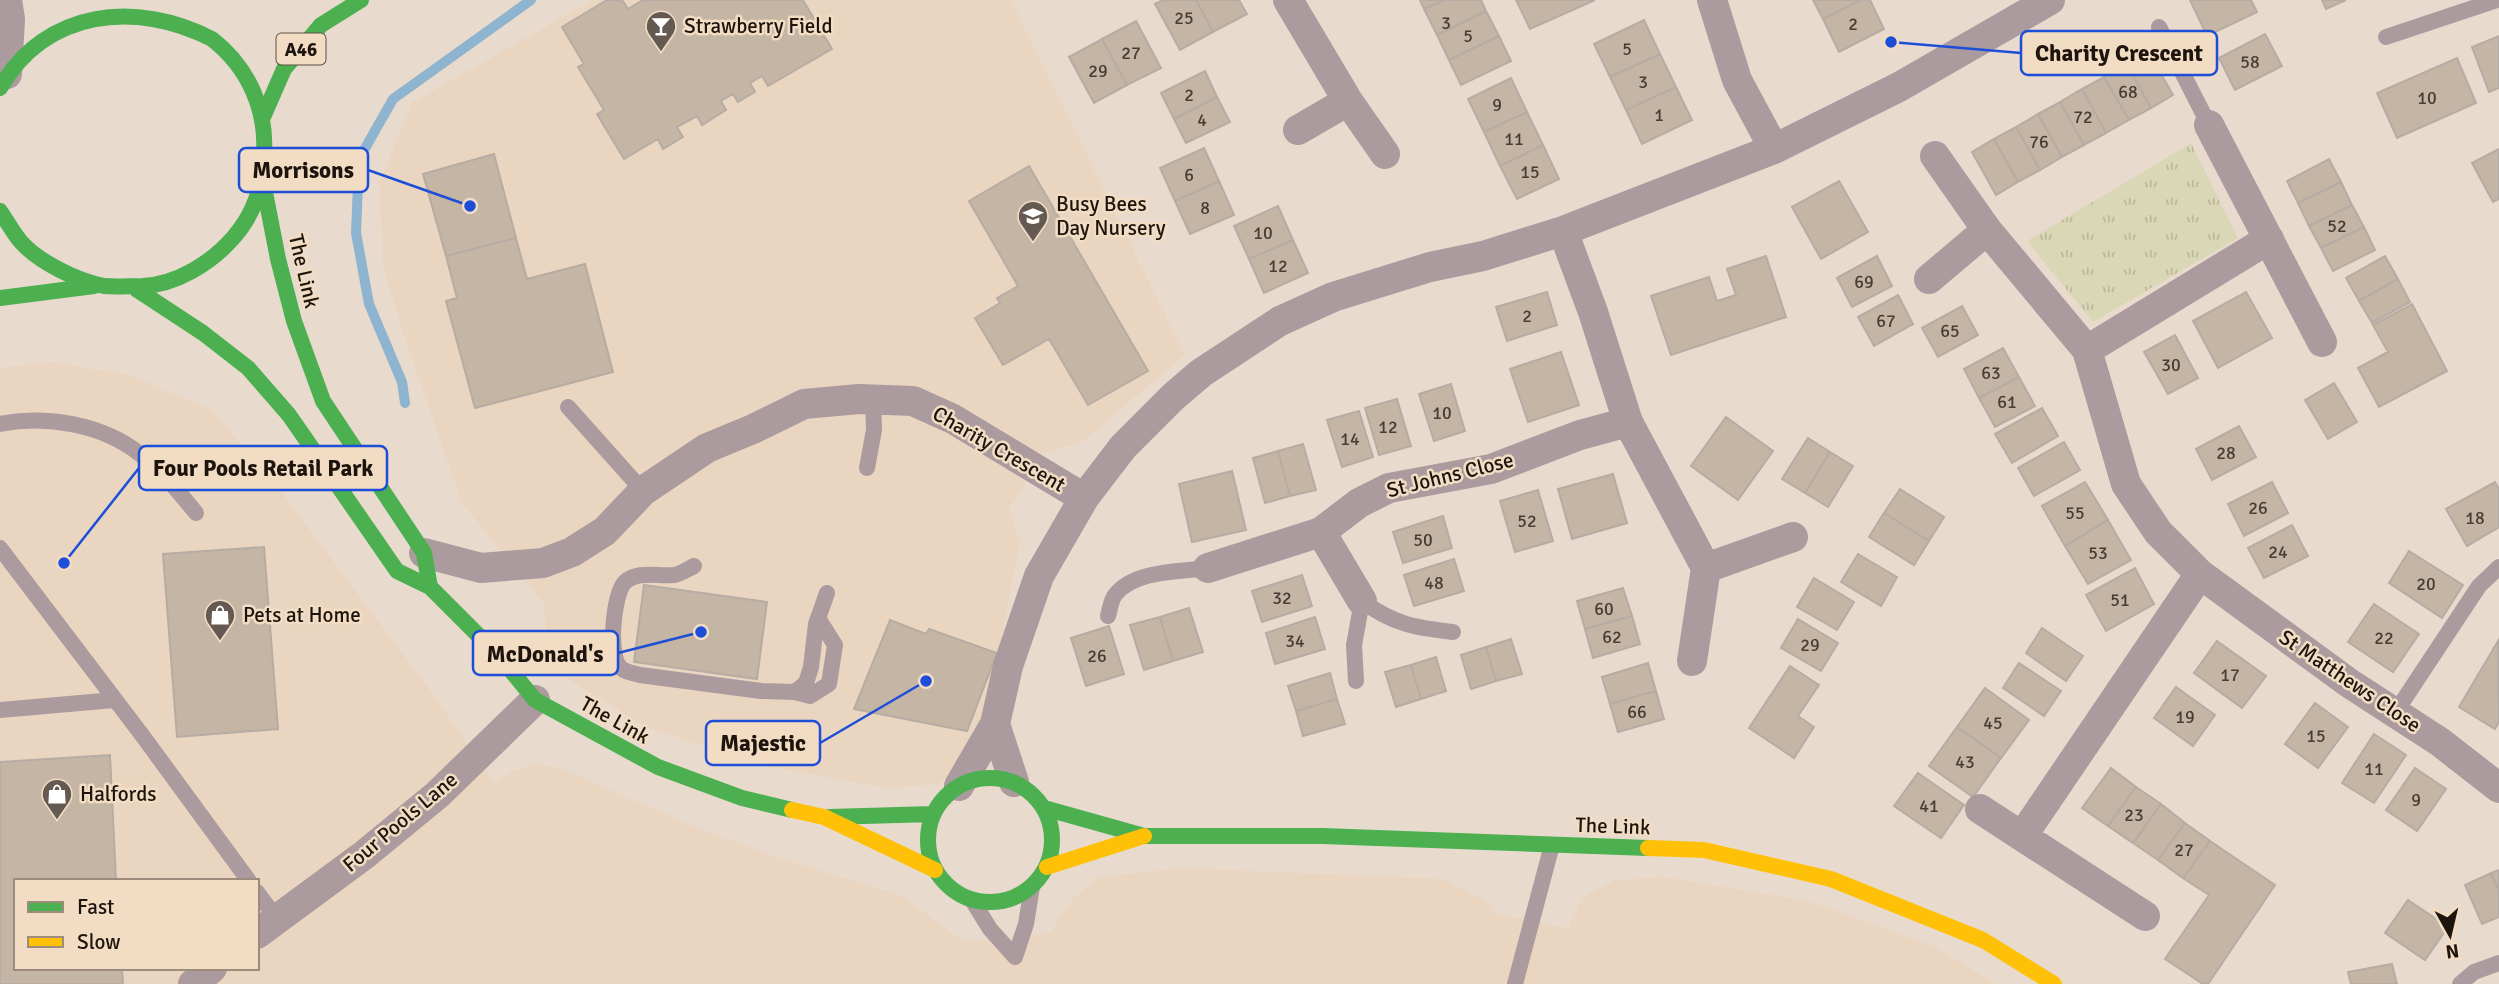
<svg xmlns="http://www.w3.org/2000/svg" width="2499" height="984" font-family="Signika,sans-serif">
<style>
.built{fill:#ead6c0;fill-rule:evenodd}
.grass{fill:url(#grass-tufts)}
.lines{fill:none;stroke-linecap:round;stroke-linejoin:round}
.stream{stroke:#8fb4cf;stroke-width:10}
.building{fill:#c5b5a5;stroke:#b6aca3;stroke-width:2}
.lane{stroke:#ab9a9e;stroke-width:16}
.street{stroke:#ab9a9e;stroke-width:30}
.fast{stroke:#4caf50;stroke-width:16}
.slow{stroke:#ffc107;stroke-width:16}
.labels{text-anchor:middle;stroke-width:5;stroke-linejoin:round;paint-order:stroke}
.number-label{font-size:18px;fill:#473d33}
.shield{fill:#f2dcc4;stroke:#5d5144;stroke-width:2}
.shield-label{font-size:19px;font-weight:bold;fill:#1d150d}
.poi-label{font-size:21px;fill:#1d150d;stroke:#f2dcc4;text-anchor:start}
.street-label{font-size:21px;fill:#1d150d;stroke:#f2dcc4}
.leader{fill:none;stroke:#1d4ed8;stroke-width:2.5}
.callout-dot{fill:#1d4ed8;stroke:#f2dcc4;stroke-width:2.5}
.callout{fill:#f2dcc4;stroke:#1d4ed8;stroke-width:2.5}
.callout-label{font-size:23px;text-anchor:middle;font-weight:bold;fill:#1d150d}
</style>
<defs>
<pattern id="grass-tufts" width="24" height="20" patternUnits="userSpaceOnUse" patternTransform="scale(1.75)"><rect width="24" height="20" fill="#dad7b7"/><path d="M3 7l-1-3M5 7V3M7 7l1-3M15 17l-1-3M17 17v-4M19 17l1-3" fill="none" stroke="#bbb89c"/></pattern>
</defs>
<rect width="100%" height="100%" fill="#e8dbce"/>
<path class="built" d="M593,0H1011L1185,355L1083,441L1041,455L1009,510L1020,541L999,650L972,759L938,784L886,788L761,765L646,727L548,667L544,604L462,503L403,333L383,266L379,182L413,102Z
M50,362L129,375L212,410L280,490L430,690L494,782L513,771L536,764L560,768L698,828L773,856L900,895L965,942L1051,932L1073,898L1099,877L1182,868L1442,879L1488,902L1494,914L1568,928L1583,897L1614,880L1664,877L1809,901L1936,947L1996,984H0V368ZM16,881H257V968H16Z"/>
<path class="grass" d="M2191,143L2238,238L2093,322L2027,241Z"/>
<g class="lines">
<path class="stream" d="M405,403L402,382L369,304L356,233L359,159L393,99L531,0"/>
</g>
<path class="building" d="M607,0H622L628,9L643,0H803L832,49L768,86L762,76L750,83L755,92L738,102L733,94L721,101L726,110L702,125L697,116L677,127L683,137L663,149L658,139L624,159L597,114L604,110L578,67L584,64L562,27Z
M1163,0H1196L1213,32L1180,50L1155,4Z
M1196,0H1239L1247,14L1213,32Z
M1420,0H1444L1424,9Z
M1444,0H1481L1486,11L1437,35L1424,9Z
M1516,0H1595L1530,29Z
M1813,0H1861L1823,19Z
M1861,0H1870L1884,29L1839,52L1823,19Z
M2190,0H2251L2257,12L2207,36Z
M2322,0H2346L2326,9Z
M1486,11L1499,36L1449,60L1437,35Z
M1644,20L1660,54L1610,77L1594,44Z
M1136,21L1161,68L1127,85L1102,39Z
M2265,34L2282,66L2235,90L2219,58Z
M1499,36L1511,61L1461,85L1449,60Z
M2499,36V88L2489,92L2472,47Z
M1102,39L1127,85L1094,103L1069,57Z
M2149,53L2173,95L2151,108L2127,65Z
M1660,54L1676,87L1626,110L1610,77Z
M2457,58L2476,103L2397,138L2377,93Z
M2127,65L2151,108L2129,120L2104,77Z
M1205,71L1217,97L1174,119L1161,93Z
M2104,77L2129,120L2106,133L2082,89Z
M1511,78L1527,112L1484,132L1468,99Z
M1676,87L1692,120L1642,144L1626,110Z
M2082,89L2106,133L2084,145L2060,102Z
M1217,97L1230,122L1186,143L1174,119Z
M2060,102L2084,145L2062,157L2038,114Z
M1527,112L1543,145L1500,166L1484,132Z
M2038,114L2062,157L2040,170L2016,127Z
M2016,127L2040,170L2018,182L1994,139Z
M1994,139L2018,182L1996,195L1972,152Z
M1543,145L1559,179L1517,199L1500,166Z
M1204,148L1219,181L1175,201L1160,168Z
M2499,149V199L2493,202L2472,163Z
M494,154L516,238L446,256L423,174Z
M2329,159L2341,182L2298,203L2287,181Z
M1029,166L1148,371L1088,405L1049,339L1003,365L975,318L1000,303L997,298L1018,286L969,201Z
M1219,181L1234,215L1190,234L1175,201Z
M1839,181L1868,232L1821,259L1792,207Z
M2341,182L2352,205L2309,226L2298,203Z
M2352,205L2364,227L2321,248L2309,226Z
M1278,206L1293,240L1249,259L1234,226Z
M2364,227L2375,250L2333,271L2321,248Z
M516,238L527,279L585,264L613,372L475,408L446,301L457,298L446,256Z
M1293,240L1308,273L1264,293L1249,259Z
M1766,256L1786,317L1671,355L1651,296L1709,277L1717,301L1736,295L1727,269Z
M1877,256L1892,286L1852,307L1837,278Z
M2385,256L2398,279L2359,301L2346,278Z
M2398,279L2410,302L2372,323L2359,301Z
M1547,292L1557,325L1507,341L1496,307Z
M2246,292L2272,338L2218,368L2193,321Z
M1898,295L1913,324L1874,346L1858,317Z
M2412,304L2447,371L2379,407L2358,368L2388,352L2373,325Z
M1962,306L1978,335L1938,357L1922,328Z
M2175,335L2198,378L2168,394L2144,352Z
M2003,348L2019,377L1979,398L1964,369Z
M1561,352L1579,405L1528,422L1510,369Z
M2019,377L2035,406L1995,427L1979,398Z
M2334,383L2357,422L2328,439L2305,400Z
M1451,384L1465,431L1434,441L1419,394Z
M1397,399L1411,446L1379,455L1365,408Z
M2042,408L2058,436L2012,463L1995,434Z
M1359,411L1373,457L1342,467L1327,420Z
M1726,417L1773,451L1738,500L1691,466Z
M2239,426L2256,457L2212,480L2196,449Z
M1808,438L1830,452L1805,493L1782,479Z
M2064,442L2080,470L2034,496L2018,468Z
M1303,444L1316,490L1290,496L1278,451Z
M1278,451L1290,496L1265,503L1253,458Z
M1830,452L1853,466L1828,507L1805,493Z
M1232,471L1246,530L1192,542L1179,484Z
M1613,474L1627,523L1572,539L1558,489Z
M2085,482L2108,520L2065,546L2042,506Z
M2272,482L2288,513L2244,536L2228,504Z
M2495,482L2499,489V527L2467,546L2446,509Z
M1900,489L1944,517L1929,541L1884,513Z
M1538,490L1553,541L1515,552L1500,501Z
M1884,513L1929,541L1914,565L1869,537Z
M1443,516L1452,548L1403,563L1393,532Z
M2108,520L2131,560L2088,584L2065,546Z
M2292,525L2308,556L2264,578L2248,548Z
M264,547L278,729L177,737L163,554Z
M2409,551L2463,585L2442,618L2389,583Z
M1858,554L1897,577L1881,606L1841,582Z
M1454,559L1464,591L1414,606L1404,575Z
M2135,568L2154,604L2106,631L2086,595Z
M1302,575L1312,606L1262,622L1252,591Z
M1814,578L1854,602L1837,630L1797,607Z
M644,585L767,602L757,679L634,662Z
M1623,588L1632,616L1585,629L1577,601Z
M2374,604L2419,634L2393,672L2348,642Z
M1189,608L1203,652L1173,661L1160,617Z
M1632,616L1640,644L1593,658L1585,629Z
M1160,617L1173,661L1144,670L1130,625Z
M1315,617L1325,649L1275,664L1266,633Z
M1798,619L1838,643L1821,671L1781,648Z
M890,620L926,634L929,629L997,653L967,731L854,709Z
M1109,626L1124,674L1086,686L1071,638Z
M2042,628L2083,656L2066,681L2026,653Z
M1511,639L1522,674L1496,681L1486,647Z
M2217,641L2266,676L2242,708L2194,673Z
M2498,641L2499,722L2495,729L2459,707Z
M1486,647L1496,681L1471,689L1461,655Z
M1436,657L1446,691L1421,699L1411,665Z
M1648,663L1656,691L1610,704L1602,677Z
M2019,663L2061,691L2044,716L2003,688Z
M1411,665L1421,699L1396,707L1385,672Z
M1790,666L1819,685L1798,716L1814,727L1794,758L1749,728Z
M1330,673L1337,699L1296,711L1288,686Z
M2176,687L2215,715L2193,746L2154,718Z
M1985,688L2029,720L2001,758L1957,727Z
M1656,691L1664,719L1618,732L1610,704Z
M1337,699L1345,724L1303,736L1296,711Z
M2315,703L2348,727L2318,768L2285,744Z
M1957,727L2001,758L1973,797L1929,766Z
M2374,734L2406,755L2374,803L2342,783Z
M110,755L116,881H16V968H122L123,984H0V762Z
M2111,768L2136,787L2108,826L2082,808Z
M2415,768L2446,789L2417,831L2386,810Z
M1918,773L1964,805L1941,838L1894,806Z
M2136,787L2161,804L2133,843L2108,826Z
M2161,804L2185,823L2158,860L2133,843Z
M2185,823L2210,841L2183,878L2158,860Z
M2210,841L2275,885L2208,984H2203L2165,959L2209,895L2183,878Z
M2499,870V891L2491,873Z
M2491,873L2499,891V917L2482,924L2465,885Z
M2408,900L2448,927L2425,960L2385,933Z
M2392,964L2397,984H2351L2348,972Z"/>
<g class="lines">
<path class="lane" d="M2159,27L2209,125
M2386,37L2497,0
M568,407L643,491
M0,424C47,415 102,424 140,454C162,471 179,492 196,513
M867,468L874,430L873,399
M0,548L142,735L249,881
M694,566C688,569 680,574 674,575C658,577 638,570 625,582C613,594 608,655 620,667C624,672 633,673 640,675L761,691L795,692L806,683L811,667L816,624L827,593
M1108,616C1110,609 1111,600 1115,595C1134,570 1179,572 1208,568
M1356,681L1354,645L1362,601C1393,624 1416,628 1453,632
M795,692L810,696L829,684L835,645L818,618
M0,710L114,700
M2395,713L2479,586L2499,567
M257,892L277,919
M972,900L990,929L1015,957L1026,924L1032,887
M1515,984L1552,845
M2460,984L2474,972L2499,963"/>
<path class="street" d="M7,0L10,19L7,74
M1288,0L1348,101L1385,154
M1712,0L1737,80L1774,149
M2209,125L2322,342
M1298,130L1348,101
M1935,156L1987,230L2087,350L2126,484L2158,532L2200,574L2349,683L2440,742L2499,788
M1563,231L1593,312L1628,422L1706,568L1692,661
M1929,279L1987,230
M2087,350L2269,239
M1321,532L1362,601
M424,553L481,568L543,563L572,552L605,531L643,491L707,448L753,429L804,404L859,399L913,401L953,419L1084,498
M1208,568L1321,532L1359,503L1389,488L1491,469L1580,435L1628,422
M1706,568L1793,537
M995,724L1014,782
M959,786L995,724L1008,666L1039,576L1084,498L1123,447L1173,397L1201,373L1280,321L1333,297L1430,267L1483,256L1563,231L1774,149L1899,87L2050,0
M1980,809L2145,916
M2023,835L2200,574
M257,934L364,855L437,795L535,700
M193,984L212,968"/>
<path class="fast" d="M0,88C46,9 136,0 212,39C249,68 267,110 264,155C262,188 255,213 233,238C211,263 176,285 142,286C130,286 116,287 104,286C77,281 39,262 21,242C13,233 7,221 0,211
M263,117L284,69L321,25L361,0
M263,182L278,259L294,321L323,401L424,553L430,587
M136,289L203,333L248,368L289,415L397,571L430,587L500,657L535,700L658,767L742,798L792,810
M0,298L94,286
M928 840a62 62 0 1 1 124 0a62 62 0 1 1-124 0Z
M1044,808L1144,836H1323L1648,848
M829,817L933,814"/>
<path class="slow" d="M792,810L824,817L935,870
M1648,848L1704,850L1831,879L1983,940L2054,984
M1047,867L1144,836"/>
</g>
<defs>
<g id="bar-pin" transform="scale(1.575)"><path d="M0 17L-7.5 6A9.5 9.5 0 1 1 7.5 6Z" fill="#645a51" stroke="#f2dcc4"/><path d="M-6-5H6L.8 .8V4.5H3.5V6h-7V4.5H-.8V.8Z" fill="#fff"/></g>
<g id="school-pin" transform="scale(1.575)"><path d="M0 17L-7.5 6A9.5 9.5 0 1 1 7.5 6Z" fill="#645a51" stroke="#f2dcc4"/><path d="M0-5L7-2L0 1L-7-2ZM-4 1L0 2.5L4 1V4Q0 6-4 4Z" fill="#fff"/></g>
<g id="shop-pin" transform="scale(1.575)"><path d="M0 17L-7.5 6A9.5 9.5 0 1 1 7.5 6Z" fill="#645a51" stroke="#f2dcc4"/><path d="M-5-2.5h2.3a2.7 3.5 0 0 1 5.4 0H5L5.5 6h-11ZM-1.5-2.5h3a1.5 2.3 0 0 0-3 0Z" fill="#fff"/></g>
</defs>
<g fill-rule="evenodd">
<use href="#bar-pin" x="661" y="26"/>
<use href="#school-pin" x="1033" y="216"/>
<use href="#shop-pin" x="220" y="615"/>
<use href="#shop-pin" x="57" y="794"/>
</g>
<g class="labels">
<g class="number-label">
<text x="1184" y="24">25</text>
<text x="1446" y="29">3</text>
<text x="1853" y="30">2</text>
<text x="1468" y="42">5</text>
<text x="1627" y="55">5</text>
<text x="1131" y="59">27</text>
<text x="2250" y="68">58</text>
<text x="1098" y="77">29</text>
<text x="1643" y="88">3</text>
<text x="2128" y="98">68</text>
<text x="1189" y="101">2</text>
<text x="2427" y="104">10</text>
<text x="1497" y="111">9</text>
<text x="1659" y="121">1</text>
<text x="2083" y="123">72</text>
<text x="1202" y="126">4</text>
<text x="1514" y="145">11</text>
<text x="2039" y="148">76</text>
<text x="1530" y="178">15</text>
<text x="1189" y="181">6</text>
<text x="1205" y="214">8</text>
<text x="2337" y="232">52</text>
<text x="1263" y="239">10</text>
<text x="1278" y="272">12</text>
<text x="1864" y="288">69</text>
<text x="1527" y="322">2</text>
<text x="1886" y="327">67</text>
<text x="1950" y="337">65</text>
<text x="2171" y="371">30</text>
<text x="1991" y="379">63</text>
<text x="2007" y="408">61</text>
<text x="1442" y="419">10</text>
<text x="1388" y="433">12</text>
<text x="1350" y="445">14</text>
<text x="2226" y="459">28</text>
<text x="2258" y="514">26</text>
<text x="2075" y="519">55</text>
<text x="2475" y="524">18</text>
<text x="1527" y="527">52</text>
<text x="1423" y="546">50</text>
<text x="2278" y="558">24</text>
<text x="2098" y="559">53</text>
<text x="1434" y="589">48</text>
<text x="2426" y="590">20</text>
<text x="1282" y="604">32</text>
<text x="2120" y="606">51</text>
<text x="1604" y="615">60</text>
<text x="1612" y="643">62</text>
<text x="2384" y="644">22</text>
<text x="1295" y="647">34</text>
<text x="1810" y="651">29</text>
<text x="1097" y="662">26</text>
<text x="2230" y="681">17</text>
<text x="1637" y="718">66</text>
<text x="2185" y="723">19</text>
<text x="1993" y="729">45</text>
<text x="2316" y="742">15</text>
<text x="1965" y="768">43</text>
<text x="2374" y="775">11</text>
<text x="2416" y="806">9</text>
<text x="1929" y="812">41</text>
<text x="2134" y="821">23</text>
<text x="2184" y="856">27</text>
</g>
<rect class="shield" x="276.5" y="33.5" width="49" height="31" rx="5"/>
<g class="shield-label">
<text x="301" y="56">A46</text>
</g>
<g class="poi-label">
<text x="684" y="33">Strawberry Field</text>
<text x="1056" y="211">Busy Bees<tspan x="1056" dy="24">Day Nursery</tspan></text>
<text x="243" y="622">Pets at Home</text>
<text x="80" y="801">Halfords</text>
</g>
<g class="street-label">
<text transform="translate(304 271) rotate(77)" y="7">The Link</text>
<text transform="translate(999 449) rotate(30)" y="7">Charity Crescent</text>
<text transform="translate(1450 475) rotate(-14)" y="7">St Johns Close</text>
<text transform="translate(2350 681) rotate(34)" y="7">St Matthews Close</text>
<text transform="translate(615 720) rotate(29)" y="7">The Link</text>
<text transform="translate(400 822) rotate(-40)" y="7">Four Pools Lane</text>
<text transform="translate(1613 826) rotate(2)" y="7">The Link</text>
</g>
</g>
<path class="leader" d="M1891 42L2021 53M470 206L368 170M64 563L139 468M701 632L618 653M926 681L820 743"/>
<g class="callout-dot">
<circle cx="1891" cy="42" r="7"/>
<circle cx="470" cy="206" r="7"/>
<circle cx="64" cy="563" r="7"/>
<circle cx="701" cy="632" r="7"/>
<circle cx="926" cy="681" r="7"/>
</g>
<g class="callout">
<rect x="2021" y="31" width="196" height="44" rx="7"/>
<rect x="239" y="148" width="129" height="44" rx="7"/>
<rect x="139" y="446" width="248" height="44" rx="7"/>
<rect x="473" y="631" width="145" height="44" rx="7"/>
<rect x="706" y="721" width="114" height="44" rx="7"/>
</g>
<g class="callout-label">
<text x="2119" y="61">Charity Crescent</text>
<text x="303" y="178">Morrisons</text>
<text x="263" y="476">Four Pools Retail Park</text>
<text x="545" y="662">McDonald's</text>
<text x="763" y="751">Majestic</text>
</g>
<rect x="14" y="879" width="245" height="91" fill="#f2dcc4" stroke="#9d8c7b" stroke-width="2"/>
<rect x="28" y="902" width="35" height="10" fill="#4caf50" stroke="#9d8c7b" stroke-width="2"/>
<text x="77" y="914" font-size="21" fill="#1d150d">Fast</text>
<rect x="28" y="937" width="35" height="10" fill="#ffc107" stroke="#9d8c7b" stroke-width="2"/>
<text x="77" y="949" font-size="21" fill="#1d150d">Slow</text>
<g transform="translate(2450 935) rotate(172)" stroke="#f2dcc4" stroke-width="5" paint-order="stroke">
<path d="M0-5L12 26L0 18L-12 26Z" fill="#1d150d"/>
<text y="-10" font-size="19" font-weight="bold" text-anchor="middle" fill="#1d150d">N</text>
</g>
</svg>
